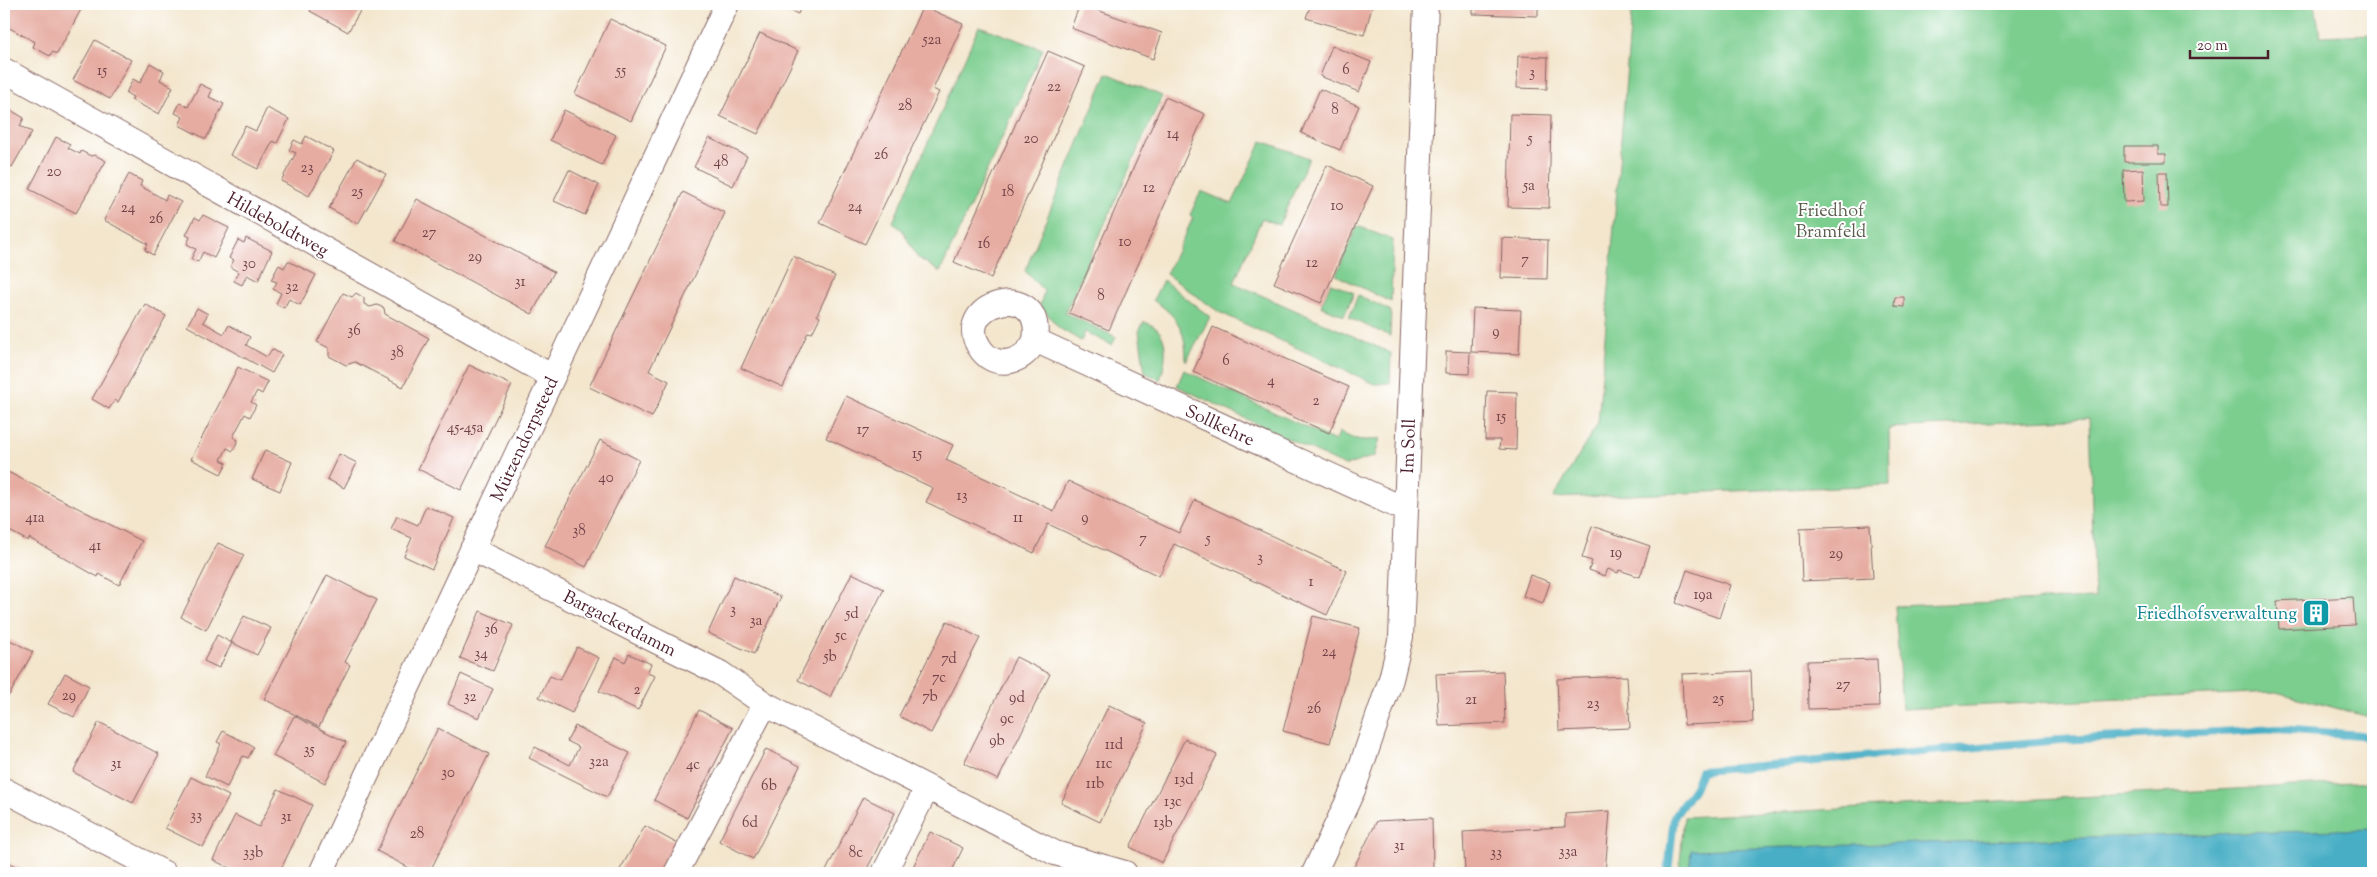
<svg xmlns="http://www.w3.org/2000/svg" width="2377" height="877" font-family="'Sorts Mill Goudy',serif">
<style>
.green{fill:#7cce8f;stroke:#63765d}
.water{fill:#46aec5;stroke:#486678}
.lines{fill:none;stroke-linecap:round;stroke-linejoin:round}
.stream{stroke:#46aec5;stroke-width:8}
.building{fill:#e6aca1}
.street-casing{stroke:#856564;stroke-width:26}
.street{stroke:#fff;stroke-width:24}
.labels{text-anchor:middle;stroke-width:4;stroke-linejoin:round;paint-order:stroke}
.number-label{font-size:15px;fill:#714248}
.park-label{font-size:18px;fill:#5c5c4e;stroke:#fff}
.street-label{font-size:18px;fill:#4a1f2b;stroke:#fff}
.culture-label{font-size:18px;fill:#0d838f;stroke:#fff;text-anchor:end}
</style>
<rect width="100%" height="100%" fill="#fff"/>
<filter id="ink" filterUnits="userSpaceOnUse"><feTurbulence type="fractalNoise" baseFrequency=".02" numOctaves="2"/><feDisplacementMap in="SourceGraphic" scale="10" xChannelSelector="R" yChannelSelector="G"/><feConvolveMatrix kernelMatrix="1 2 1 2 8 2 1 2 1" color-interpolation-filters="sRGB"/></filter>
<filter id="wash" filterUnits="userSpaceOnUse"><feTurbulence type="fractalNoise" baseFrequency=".0096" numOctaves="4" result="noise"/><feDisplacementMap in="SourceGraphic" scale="20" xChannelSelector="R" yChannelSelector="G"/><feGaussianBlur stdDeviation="1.12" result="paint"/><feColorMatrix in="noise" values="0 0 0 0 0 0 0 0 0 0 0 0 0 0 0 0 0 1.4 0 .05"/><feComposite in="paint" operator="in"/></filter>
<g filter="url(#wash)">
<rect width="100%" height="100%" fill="#f3e6cd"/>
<path class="green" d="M1632,4H2189L2190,9L2252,4H2315L2320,36L2373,34V718L2276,692L1902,709L1895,606L2095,598L2089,418L1889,428L1890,485L1553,498L1598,423Z
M979,26L1043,49L940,272L917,257L903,231L893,222Z
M1107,73L1162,96L1065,313L1116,337L1112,345L1085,332L1081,341L1059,328L1040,305L1044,291L1025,271Z
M1262,141L1309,158L1279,225L1262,218L1234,283L1391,353L1390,383L1375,384L1219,312L1166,274L1193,218L1190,215L1201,191L1232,204Z
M1357,226L1393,240L1391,302L1336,275Z
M1163,280L1210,317L1186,362C1186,331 1179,317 1153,300Z
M1331,283L1354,293L1344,316L1321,306Z
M1358,295L1391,311L1390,336L1349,318Z
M1144,322C1171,329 1167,359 1160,380L1145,372L1139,331Z
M1184,370L1335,441L1340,432C1353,440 1365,442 1380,438L1375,456L1345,466L1177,386Z
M2373,782V873H1679L1684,817Z"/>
<path class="water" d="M2373,829V873H1689L1691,850Z"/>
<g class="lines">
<path class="stream" d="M1668,873L1674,817L1695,787L1701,771L2060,740L2279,729L2361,735L2373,741"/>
</g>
<g id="blocks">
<path class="building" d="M4,4H84L57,54L52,52L50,56L33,47L35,42L4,25Z
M314,4H364L348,32L310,11Z
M775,4H802L798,14Z
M1080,4L1162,33L1153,59L1071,28Z
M1311,4H1373L1364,35L1306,18Z
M1473,4H1538V16L1473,14Z
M923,6L963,24L933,89L939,92L865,244L820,223Z
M610,19L666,46L631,121L575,94Z
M760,33L798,51L758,134L720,116Z
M95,40L131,60L110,99L73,80Z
M1332,46L1371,62L1359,92L1320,76Z
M1048,51L1085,67L991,278L954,262Z
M1518,56L1548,57L1547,89L1517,88Z
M150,63L164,71L160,80L173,87L159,114L131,100L133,97L126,93L133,79L140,83Z
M200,84L212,90L209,97L224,104L206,139L179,125L183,117L175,113L180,103L188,107Z
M1320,89L1359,106L1340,150L1301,133Z
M1165,97L1205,114L1109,330L1069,313Z
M4,106L24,118L20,126L32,132L12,167L8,165L6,169L4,168Z
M267,108L289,119L277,143L273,141L258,169L230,155L245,126L256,131Z
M564,110L616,135L602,165L550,140Z
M1510,114L1551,115L1549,208L1508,207Z
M306,136L334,151L309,196L281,181L296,153L289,150L294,140L302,144Z
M56,137L70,144L68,148L80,154L81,151L91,156L95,155L106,161L76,213L29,189Z
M709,138L747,156L733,186L694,167Z
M2124,146H2158V154H2166V162H2124Z
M357,158L386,174L358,224L329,208Z
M1327,165L1373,186L1321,303L1274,283Z
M2143,169L2144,201L2124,202L2123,170Z
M569,170L599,185L585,215L554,201Z
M2159,172H2167L2168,207H2160Z
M129,174L142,181L140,186L153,193L165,200L167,195L181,202L153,255L145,250L148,244L104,220Z
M683,192L725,213L649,371L669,381L652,417L589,387Z
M417,199L554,272L532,314L395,241Z
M203,215L229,228L214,258L203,252L198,262L191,259L196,249L187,244L190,237L186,235L195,217L200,220Z
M246,238L272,251L258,281L247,275L242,285L234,281L239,272L230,267L234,260L229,258L238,240L244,243Z
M1502,238L1548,240L1547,279L1501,278Z
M793,256L835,276L817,315L820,317L812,333L808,332L783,387L741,368Z
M288,261L316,275L300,305L289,299L284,308L276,304L281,293L273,289L277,282L271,280L279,265L284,268Z
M343,293L352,297L356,293L364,298V304L370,307L377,305L384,308L385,314L429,338L403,387L355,362L346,365L329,356V348L317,342Z
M1895,297H1904V307L1894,306Z
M145,304L166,316L118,402L115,400L109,409L92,399Z
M197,308L208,314L203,322L224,334L229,325L250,337L246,345L267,357L272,349L282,355L272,373L187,326Z
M1473,308L1521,310L1519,354L1471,352Z
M1213,327L1349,387L1329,433L1193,372Z
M1446,351L1470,352L1469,374L1446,373Z
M469,365L512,385L461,490L418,469Z
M238,367L268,382L262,394L257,391L251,402L256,405L250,417L245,414L233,437L238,440L233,451L227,448L221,460L227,463L221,474L191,459Z
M1487,391L1517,392L1516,450L1499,449L1500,440H1485Z
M846,396L953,445L946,460L1054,511L1068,481L1179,533L1195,500L1347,571L1327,615L1174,544L1159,576L1048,524L1034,553L926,502L933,488L826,438Z
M600,440L639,460L586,567L545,546Z
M265,450L292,462L280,491L252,479Z
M339,454L357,463L344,488L327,479Z
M4,470L142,541L119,585L99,574L98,577L29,538L28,541L4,528Z
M426,506L454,518L432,569L404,556L412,538L391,529L397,516L418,525Z
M1870,525L1873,578L1802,581L1800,528Z
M1592,526L1650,546L1640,577L1619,570L1618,573L1608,569L1605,576L1589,570L1592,561L1582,558Z
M218,543L244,555L206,630L181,617Z
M1687,570L1730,585L1719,618L1676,603Z
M852,573L884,589L830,697L798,680Z
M327,575L377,600L345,662L350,665L319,727L264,699Z
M1530,575L1550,582L1543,603L1523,596Z
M734,576L781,597L754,654L708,633Z
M2353,597L2355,625L2279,629L2277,601Z
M480,611L513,625L493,671L460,658Z
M244,616L271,628L257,655L231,642Z
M1313,616L1360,628L1330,743L1283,731Z
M947,621L980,638L931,733L899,716Z
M217,635L232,643L219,668L204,661Z
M4,637L33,652L10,694L4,700Z
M577,647L599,658L572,713L539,697L550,676L560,680Z
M629,654L651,664L647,673L655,676L638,710L599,691L616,657L625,662Z
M1016,657L1050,674L998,780L964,763Z
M1877,659L1879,707L1808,709L1807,661Z
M1503,671L1505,723L1439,726L1436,674Z
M1751,671L1753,722L1684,725L1682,674Z
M65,673L89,686L74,717L48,704Z
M461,674L493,689L479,718L448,704Z
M1627,676L1630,728L1559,731L1557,679Z
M1109,705L1147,723L1100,822L1061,803Z
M699,710L733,728L687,818L654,800Z
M294,716L346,742L325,783L273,756Z
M99,722L159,754L133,803L73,772Z
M575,726L630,753L607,797L529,758L535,747L570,765L579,747L567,741Z
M438,728L489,754L429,873H419L377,851Z
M223,731L254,747L248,758L243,756L227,787L205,776L221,744L217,742Z
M1185,739L1217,755L1162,863L1130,847Z
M766,749L800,766L753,859L719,841Z
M191,777L229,796L203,847L165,828Z
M278,789L312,805L279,873H240L213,860L235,815L259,827Z
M863,797L895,813L865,873H825Z
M1610,811L1605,873H1465L1463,832L1565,827V814Z
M1432,818L1433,868L1431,873H1351L1377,821Z
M645,826L678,844L662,873H618Z
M930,832L963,848L951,873H910Z
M4,860L15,866L29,873H4Z"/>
</g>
</g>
<g filter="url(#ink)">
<use href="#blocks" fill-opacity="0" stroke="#856564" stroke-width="1"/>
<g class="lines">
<g class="street-casing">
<path id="street" d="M4,70L553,377
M1035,340C1026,361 998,371 982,351C946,304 1045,275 1035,340L1406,510
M472,549L720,673L765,704L1055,853L1125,873
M4,790L164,873
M321,873L727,4
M676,873L765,704
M884,873L927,788
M1314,873L1353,790L1391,679L1401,637L1426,4"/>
</g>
<use href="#street" class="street"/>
</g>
</g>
<defs>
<g id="building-square" transform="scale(1.4375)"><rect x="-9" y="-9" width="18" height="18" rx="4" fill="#0f9aa8" stroke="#fff"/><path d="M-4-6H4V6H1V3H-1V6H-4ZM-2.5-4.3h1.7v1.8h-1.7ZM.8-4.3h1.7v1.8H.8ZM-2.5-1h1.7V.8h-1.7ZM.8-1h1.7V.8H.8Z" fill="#fff"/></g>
</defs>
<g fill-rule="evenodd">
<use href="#building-square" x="2316" y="613"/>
</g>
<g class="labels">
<g class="number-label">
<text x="932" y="44">52a</text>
<text x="1346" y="74">6</text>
<text x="102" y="75">15</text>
<text x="621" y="75">55</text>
<text x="1532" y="77">3</text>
<text x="1054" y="91">22</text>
<text x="905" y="110">28</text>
<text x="1335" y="114">8</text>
<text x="1173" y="138">14</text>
<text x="1031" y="143">20</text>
<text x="1530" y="143">5</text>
<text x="881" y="159">26</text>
<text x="721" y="166">48</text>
<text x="307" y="172">23</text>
<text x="54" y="176">20</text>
<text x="1529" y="190">5a</text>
<text x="1149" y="192">12</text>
<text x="357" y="196">25</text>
<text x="1008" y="196">18</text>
<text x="1337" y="210">10</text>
<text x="855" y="211">24</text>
<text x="128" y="212">24</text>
<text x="156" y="223">26</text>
<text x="429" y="237">27</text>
<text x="1125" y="246">10</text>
<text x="984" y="248">16</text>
<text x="475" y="261">29</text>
<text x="1525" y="264">7</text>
<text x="1312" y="267">12</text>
<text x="249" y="268">30</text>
<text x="520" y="286">31</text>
<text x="292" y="291">32</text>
<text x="1101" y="300">8</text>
<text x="354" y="335">36</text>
<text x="1496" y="336">9</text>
<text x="397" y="357">38</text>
<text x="1226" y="365">6</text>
<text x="1271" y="385">4</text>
<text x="1316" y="405">2</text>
<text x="1501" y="421">15</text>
<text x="465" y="432">45-45a</text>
<text x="863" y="434">17</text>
<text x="917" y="458">15</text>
<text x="606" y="482">40</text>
<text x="962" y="500">13</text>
<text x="35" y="522">41a</text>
<text x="1018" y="522">11</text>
<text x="1085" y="522">9</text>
<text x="579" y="535">38</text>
<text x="1143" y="543">7</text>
<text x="1208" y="543">5</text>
<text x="95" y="550">41</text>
<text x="1616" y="557">19</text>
<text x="1836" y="558">29</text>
<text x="1260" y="562">3</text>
<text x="1311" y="586">1</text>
<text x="1703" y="599">19a</text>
<text x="733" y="614">3</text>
<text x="852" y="618">5d</text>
<text x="756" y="625">3a</text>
<text x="491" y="634">36</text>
<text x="841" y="640">5c</text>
<text x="1329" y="656">24</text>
<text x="481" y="658">34</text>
<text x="830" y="661">5b</text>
<text x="949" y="663">7d</text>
<text x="939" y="682">7c</text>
<text x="1843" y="689">27</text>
<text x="637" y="694">2</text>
<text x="69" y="700">29</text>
<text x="470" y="701">32</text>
<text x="930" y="701">7b</text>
<text x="1017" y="702">9d</text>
<text x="1718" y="703">25</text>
<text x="1471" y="704">21</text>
<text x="1593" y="708">23</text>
<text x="1314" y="713">26</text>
<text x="1007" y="723">9c</text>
<text x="997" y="745">9b</text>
<text x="1114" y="749">11d</text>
<text x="309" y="754">35</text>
<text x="599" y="766">32a</text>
<text x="116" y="768">31</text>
<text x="1104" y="768">11c</text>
<text x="693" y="769">4c</text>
<text x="448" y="777">30</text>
<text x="1184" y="784">13d</text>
<text x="1095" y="788">11b</text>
<text x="769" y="790">6b</text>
<text x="1173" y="806">13c</text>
<text x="196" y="820">33</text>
<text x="286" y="821">31</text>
<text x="750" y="827">6d</text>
<text x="1163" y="827">13b</text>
<text x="417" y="838">28</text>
<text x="1399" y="850">31</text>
<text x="1568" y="856">33a</text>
<text x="253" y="857">33b</text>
<text x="856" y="857">8c</text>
<text x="1496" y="857">33</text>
</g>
<g class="park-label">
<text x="1831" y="216">Friedhof<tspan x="1831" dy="21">Bramfeld</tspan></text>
</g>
<g class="street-label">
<text transform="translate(278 224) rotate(29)" y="6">Hildeboldtweg</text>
<text transform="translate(1220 425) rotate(25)" y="6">Sollkehre</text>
<text transform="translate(524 439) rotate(-65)" y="6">Mützendorpsteed</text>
<text transform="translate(1408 446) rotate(-88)" y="6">Im Soll</text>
<text transform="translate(620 623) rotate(27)" y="6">Bargackerdamm</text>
</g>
<g class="culture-label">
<text x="2297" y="619">Friedhofsverwaltung</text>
</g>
</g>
<rect width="2377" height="877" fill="none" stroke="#fff" stroke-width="20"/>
<path d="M2190 50v8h78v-8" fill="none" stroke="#4a1f2b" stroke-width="2.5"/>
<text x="2197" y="50" font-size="15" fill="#4a1f2b" stroke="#ffffff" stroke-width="4" paint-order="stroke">20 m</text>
</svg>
